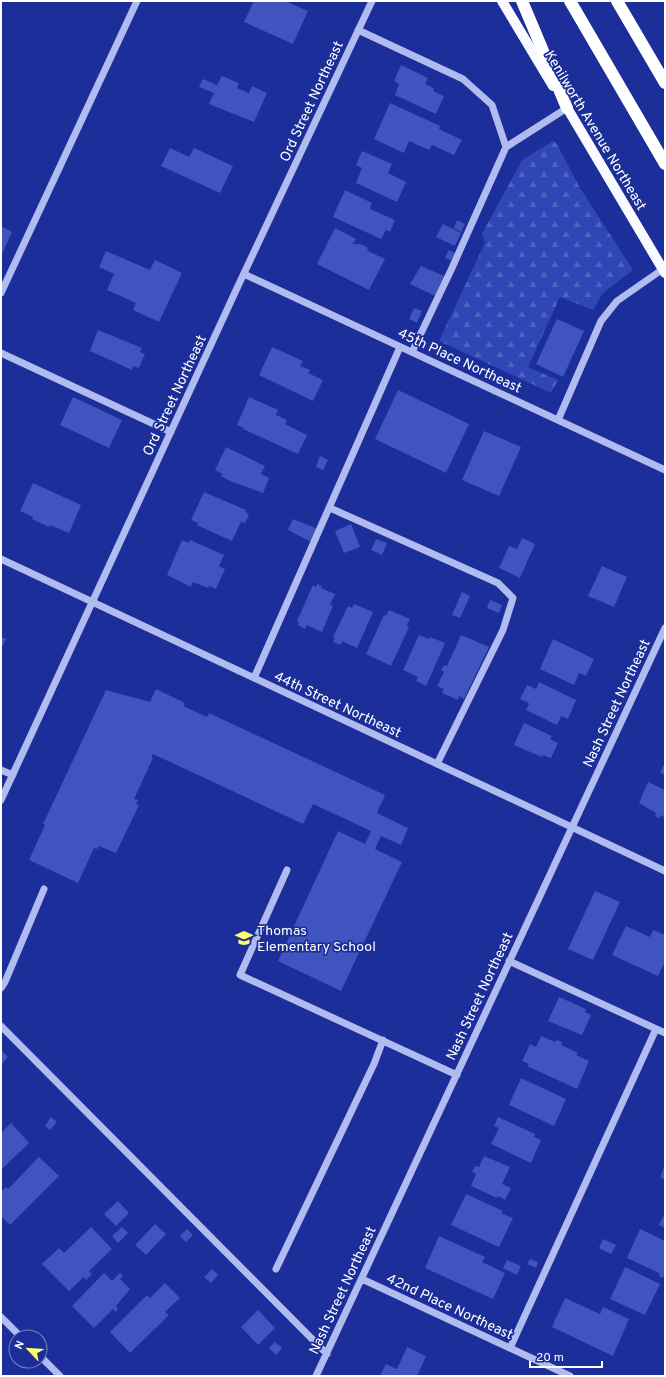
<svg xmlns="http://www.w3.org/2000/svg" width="666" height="1377" font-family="Overpass,sans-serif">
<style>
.forest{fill:url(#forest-firs)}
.building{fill:#3f54be}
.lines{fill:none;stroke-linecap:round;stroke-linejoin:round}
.minor{stroke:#b0bbf0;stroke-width:7}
.major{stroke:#f9faff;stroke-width:10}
.highway{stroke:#fff;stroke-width:12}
.labels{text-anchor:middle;stroke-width:3.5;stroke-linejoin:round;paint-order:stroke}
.street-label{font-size:14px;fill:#fff;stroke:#1b2e99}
.poi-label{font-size:14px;fill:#fff;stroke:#1b2e99;text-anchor:start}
</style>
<defs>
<pattern id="forest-firs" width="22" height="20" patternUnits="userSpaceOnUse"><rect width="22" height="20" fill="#2f46b6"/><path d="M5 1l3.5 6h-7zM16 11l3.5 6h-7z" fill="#4e62c1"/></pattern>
</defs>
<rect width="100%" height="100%" fill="#1b2e99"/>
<path class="forest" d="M553,141L557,144L580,188L633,270L603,293L593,310L560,297L528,367L558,380L551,393L439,341L483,247L485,242L482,234L522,160Z"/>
<path class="building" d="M254,1H285L308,11L293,44L244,22Z
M401,65L428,78L425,84L434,88L433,91L444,96L436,114L395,95L399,84L394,81Z
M222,76L239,83L237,88L249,93L252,86L267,93L254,122L209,104L214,93L199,87L203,79L217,85Z
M390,103L440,126L439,129L462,140L454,155L432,145L429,150L409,141L404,153L374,139Z
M170,148L189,157L194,148L233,166L220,193L161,166Z
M362,151L392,164L388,173L406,182L397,202L356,183L362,168L356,165Z
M345,190L372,203L370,209L395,220L390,232L386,230L381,239L333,217Z
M457,220L465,224L461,232L454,228Z
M443,224L461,233L455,246L436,237Z
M1,226L12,232L1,256Z
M335,228L356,239L353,244H360L367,247L368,251L385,259L369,290L317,264Z
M449,250L455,253L451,260L445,258Z
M106,251L150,270L155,260L182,273L159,322L133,310L136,303L107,290L114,274L99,267Z
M421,266L444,276L435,296L410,284Z
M414,308L422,311L417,323L409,319Z
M557,319L584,331L563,377L536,364Z
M98,330L142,348L140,352L145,354L139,368L133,366L132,370L90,351Z
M272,347L303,361L300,366L310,370L308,373L323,380L313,401L259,375Z
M398,390L469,424L446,473L375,439Z
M73,397L122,420L109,448L60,425Z
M249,397L278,410L276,415L287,420L285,424L307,435L298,454L243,429L244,428L237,425Z
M484,431L521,447L499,496L462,480Z
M226,447L265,466L261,474L269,478L263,493L230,481L221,476L223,474L215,470Z
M320,456L328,460L323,470L316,467Z
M33,483L81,505L69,533L50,525L49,527L32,519L33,517L20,511Z
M204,492L246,510L245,512L249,514L245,523L241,522L232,541L197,525L198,523L191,520Z
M293,519L318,529L311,542L288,530Z
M351,524L360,547L344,553L335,531Z
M522,538L535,544L520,578L499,568L509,546L517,549Z
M376,539L387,543L382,555L371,550Z
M182,540L189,543L190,540L224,555L219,566L225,569L216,589L209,586L208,588L193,582L191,587L167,575Z
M602,566L627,577L614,607L588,596Z
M317,584L322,586L321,588L335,594L330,605L333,606L322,632L307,625L305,629L298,625L299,622L297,621L313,585L316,587Z
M462,592L470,596L460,618L452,615Z
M490,600L502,605L499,613L487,608Z
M354,604L373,612L357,648L342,641L341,645L333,642L335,638L333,637L345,612L348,606L352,608Z
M389,610L410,619L407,626L409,627L391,666L366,654L384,615L386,616Z
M419,635L429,639L430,637L445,643L426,686L416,681L418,677L403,670Z
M461,635L489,647L464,699L459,696L458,700L442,693L444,689L437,686L444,672L441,670L444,665L447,666Z
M1,637L6,639L1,649Z
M553,639L594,659L586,676L579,673L574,685L540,669Z
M539,682L576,700L568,719L561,716L557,725L526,710L529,703L520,699L527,685L536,689Z
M156,689L185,703L183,706L207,717L209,713L385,795L377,813L408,828L401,845L381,836L375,849L402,862L341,991L278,961L338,831L365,844L371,831L313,804L303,824L153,754L151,757L153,758L134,799L138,800L136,804L139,805L116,853L99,846L98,849L94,848L78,883L29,860L45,825L43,824L106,690L150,702Z
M524,723L552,736L550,739L558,743L551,758L543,755L542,757L514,745Z
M665,762V775L660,773Z
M648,782L665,790V820L663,819L664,817L661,815L659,818L655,816L656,813L639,803Z
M595,891L620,902L593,960L568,949Z
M626,926L650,937L653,930L665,935V962L658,976L612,955Z
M559,997L586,1009L585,1012L591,1015L582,1035L548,1021Z
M541,1036L555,1042L556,1040L562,1042L561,1045L578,1053L576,1055L589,1061L577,1089L527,1066L529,1064L522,1061L530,1044L536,1047Z
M1,1050L8,1057L1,1065Z
M521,1078L566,1099L554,1126L509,1105Z
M51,1117L57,1122L50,1130L45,1126Z
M498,1117L535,1134L534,1137L541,1140L531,1163L491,1144L499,1128L494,1126Z
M11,1123L29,1143L1,1170V1133Z
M484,1156L510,1167L502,1184L511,1188L505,1200L498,1196L497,1198L471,1186L476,1174L472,1172L475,1166L479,1167Z
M39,1157L59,1176L10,1225L1,1216V1192L6,1187L8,1189Z
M665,1165V1180L660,1177Z
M466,1194L503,1211L501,1213L513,1218L499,1247L451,1225Z
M118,1201L129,1213L116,1226L104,1214Z
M665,1213V1228L659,1225Z
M155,1224L166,1234L146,1255L135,1245Z
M91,1227L112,1249L89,1271L92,1274L86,1280L84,1277L69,1291L42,1264L59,1248L64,1253Z
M122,1227L128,1233L118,1243L112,1236Z
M187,1229L193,1235L186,1242L180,1236Z
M640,1229L665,1241V1273L663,1278L659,1276V1273L627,1258Z
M439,1236L485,1257L482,1262L505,1273L493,1299L425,1268Z
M603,1239L616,1245L611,1254L599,1248Z
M530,1259L538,1262L536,1268L527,1264Z
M507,1260L521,1266L517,1275L503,1268Z
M625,1267L660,1284L645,1315L610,1299Z
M212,1269L218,1275L211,1283L204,1277Z
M104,1273L112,1281L120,1273L123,1276L120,1279L130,1289L116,1306L118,1309L115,1312L113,1309L94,1328L72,1306Z
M165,1283L180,1298L165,1312L169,1315L130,1353L110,1332L147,1295L150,1298Z
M565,1298L600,1314L603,1307L629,1319L613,1356L552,1327Z
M258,1310L275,1328L258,1345L241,1327Z
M275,1342L282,1348L276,1355L269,1348Z
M407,1347L426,1356L417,1376H380L386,1364L397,1369Z"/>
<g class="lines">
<path class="minor" d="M358,30L463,79L492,105L506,147L452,268L412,352
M506,147L567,108
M244,274L665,470
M1,293L137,1
M1,353L171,432
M558,420L601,321L617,301L663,269
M330,508L498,583L513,598L503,630L437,764
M1,559L665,871
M254,678L400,347
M1,770L13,775
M1,800L238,286L372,1
M287,870L240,975L457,1075
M509,961L665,1033
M1,988L5,982L44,889
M1,1026L327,1354
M276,1269L374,1064L383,1040
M362,1279L570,1376
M1,1317L21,1337
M510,1348L656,1029
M40,1356L60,1376
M316,1376L665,628"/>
<path class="major" d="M502,1L553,86
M563,101L665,273"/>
<path class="highway" d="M522,1L567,108
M570,1L665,164
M617,1L665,83"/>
</g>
<defs>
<g id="school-bare" transform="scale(1.38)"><path d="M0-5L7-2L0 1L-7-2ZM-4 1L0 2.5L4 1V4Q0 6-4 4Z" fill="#fffe6f" stroke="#1b2e99" stroke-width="2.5" paint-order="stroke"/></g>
</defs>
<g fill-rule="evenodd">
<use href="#school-bare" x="244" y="938"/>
</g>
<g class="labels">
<g class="street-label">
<text transform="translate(311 101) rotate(-65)" y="5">Ord Street Northeast</text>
<text transform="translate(596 130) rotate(59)" y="5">Kenilworth Avenue Northeast</text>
<text transform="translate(460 360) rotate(25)" y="5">45th Place Northeast</text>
<text transform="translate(174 395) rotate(-65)" y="5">Ord Street Northeast</text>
<text transform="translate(616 703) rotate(-65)" y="5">Nash Street Northeast</text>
<text transform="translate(338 704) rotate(25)" y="5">44th Street Northeast</text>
<text transform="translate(479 996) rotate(-65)" y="5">Nash Street Northeast</text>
<text transform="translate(342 1290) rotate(-65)" y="5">Nash Street Northeast</text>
<text transform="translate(450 1306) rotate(25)" y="5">42nd Place Northeast</text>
</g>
<g class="poi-label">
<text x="257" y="935">Thomas<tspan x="257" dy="16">Elementary School</tspan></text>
</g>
</g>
<rect width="666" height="1377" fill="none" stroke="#ffffff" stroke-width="4"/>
<g transform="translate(28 1349) rotate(295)"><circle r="19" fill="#1b2e99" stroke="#7682c2"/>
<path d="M0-3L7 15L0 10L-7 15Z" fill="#fffe6f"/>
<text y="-6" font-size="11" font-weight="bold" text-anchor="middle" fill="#ffffff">N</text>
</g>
<path d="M530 1361v6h72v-6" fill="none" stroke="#ffffff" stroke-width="2"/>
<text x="536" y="1361" font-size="12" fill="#ffffff" stroke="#1b2e99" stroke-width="3" paint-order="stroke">20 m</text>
</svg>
